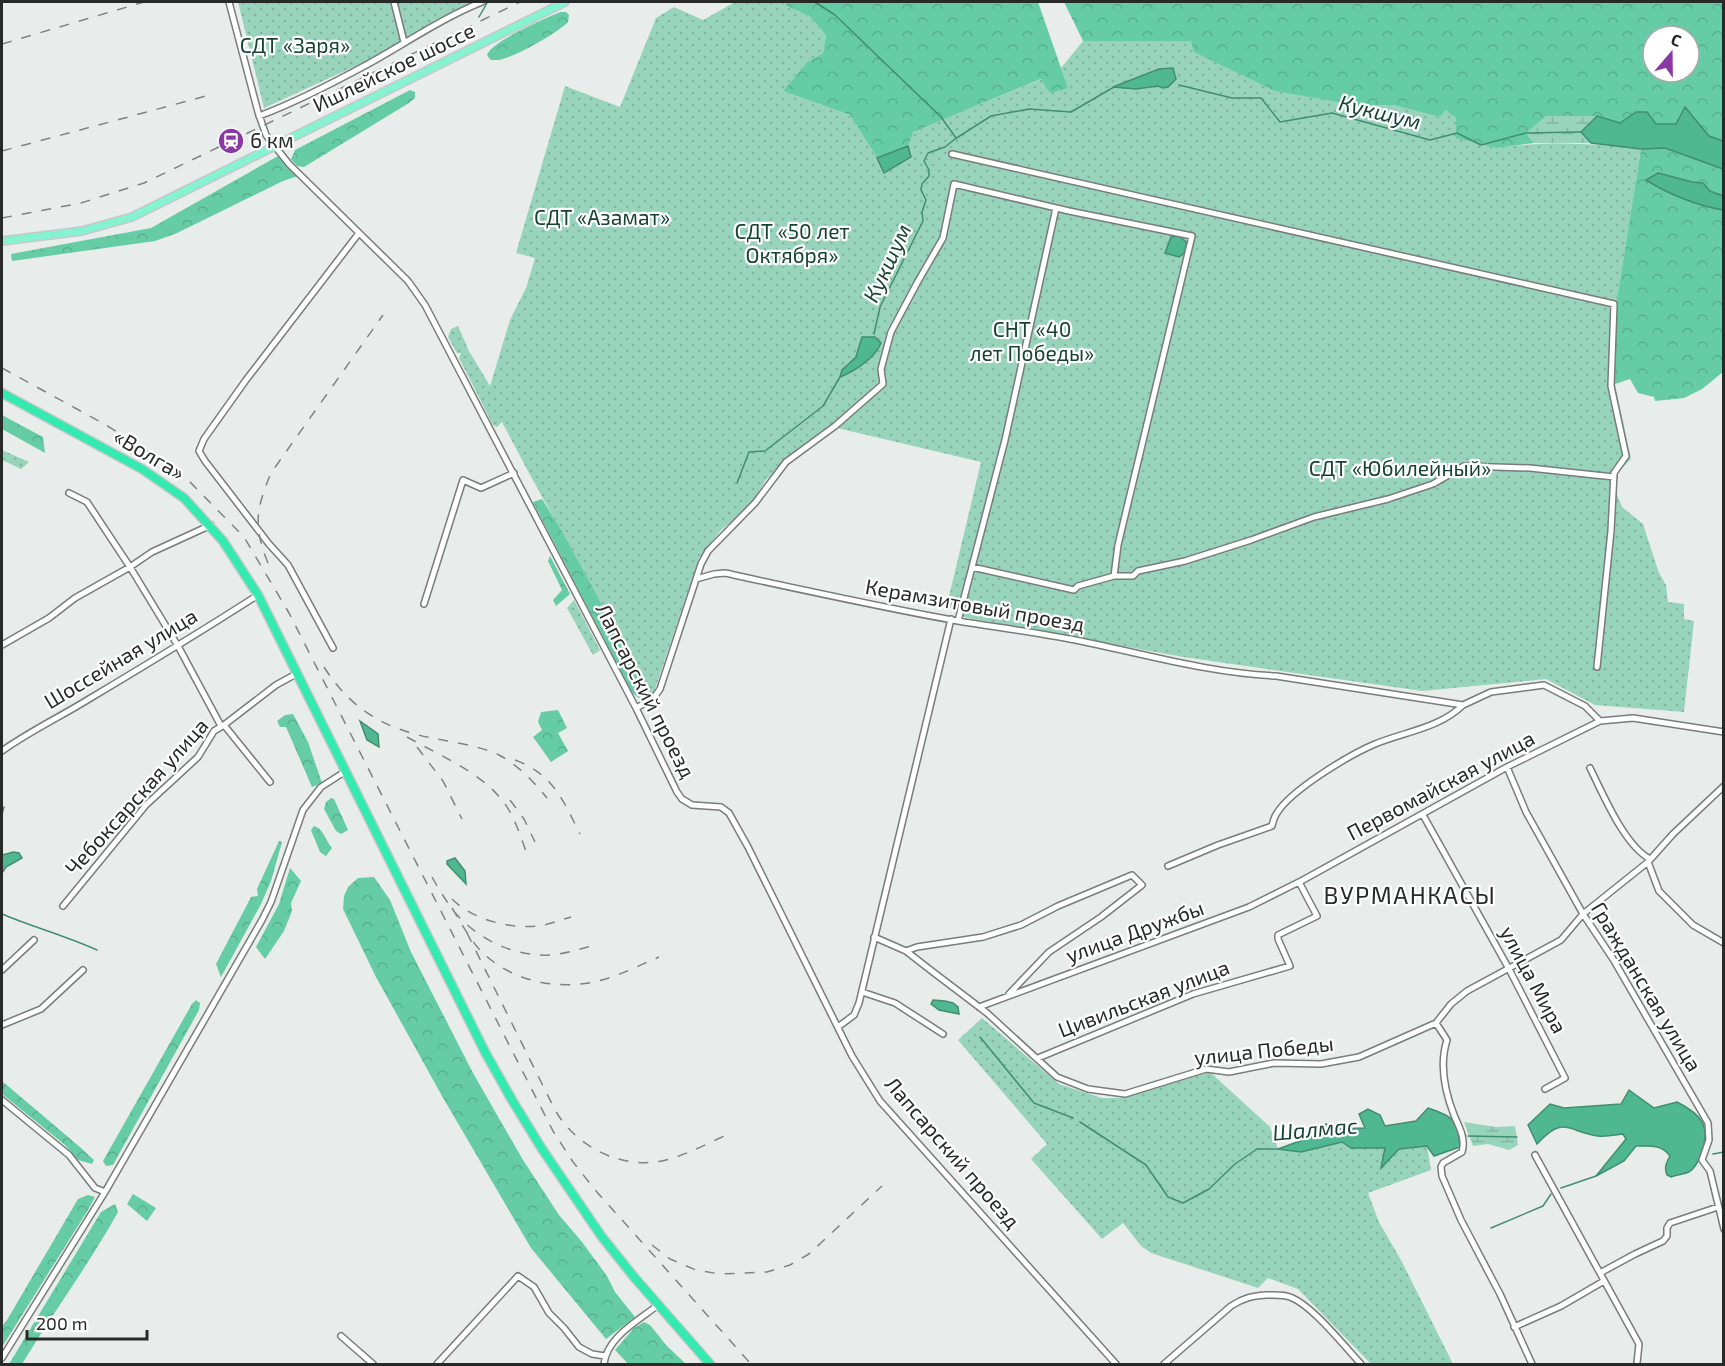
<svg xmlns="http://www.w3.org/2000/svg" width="1725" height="1366" font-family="'Exo 2',sans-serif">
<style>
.grass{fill:url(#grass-dots);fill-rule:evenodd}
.forest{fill:url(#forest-crowns);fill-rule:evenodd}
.wetland{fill:url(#wetland-marsh)}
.water{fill:#4fb791;stroke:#438d72;stroke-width:1.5}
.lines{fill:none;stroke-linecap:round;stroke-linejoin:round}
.stream{stroke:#438d72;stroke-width:1.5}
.minor-casing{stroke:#787c7a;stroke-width:8}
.major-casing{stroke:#c7c8c7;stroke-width:10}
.highway-casing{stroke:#c7c8c7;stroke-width:11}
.minor{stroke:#fff;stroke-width:5}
.major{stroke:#85f2d0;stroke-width:7}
.highway{stroke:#33eab1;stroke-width:8}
.rail{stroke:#808382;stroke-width:1.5;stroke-dasharray:10 10;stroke-linecap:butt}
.labels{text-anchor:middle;stroke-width:4.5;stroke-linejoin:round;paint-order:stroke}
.park-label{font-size:21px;fill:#174333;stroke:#fff}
.street-label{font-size:21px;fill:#282a29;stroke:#fff}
.poi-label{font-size:21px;fill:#282a29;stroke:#fff;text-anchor:start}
.water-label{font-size:22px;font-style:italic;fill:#184434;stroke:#fff}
.quarter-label{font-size:24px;letter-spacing:1.5px;fill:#272b29;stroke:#fff}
</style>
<defs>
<pattern id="grass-dots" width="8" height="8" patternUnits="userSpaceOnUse" patternTransform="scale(1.5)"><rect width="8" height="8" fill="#98d4bb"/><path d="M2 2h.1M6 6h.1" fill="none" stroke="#83b6a1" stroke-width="1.8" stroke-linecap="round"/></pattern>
<pattern id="forest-crowns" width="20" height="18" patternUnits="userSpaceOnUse" patternTransform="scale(1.5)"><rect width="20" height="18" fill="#66cca5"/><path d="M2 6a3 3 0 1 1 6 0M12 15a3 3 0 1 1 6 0" fill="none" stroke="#58af8e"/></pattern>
<pattern id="wetland-marsh" width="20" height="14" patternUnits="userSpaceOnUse" patternTransform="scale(1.5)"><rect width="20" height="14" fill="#98d4bb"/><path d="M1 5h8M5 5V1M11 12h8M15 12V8" fill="none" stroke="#83b6a1"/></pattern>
</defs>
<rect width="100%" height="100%" fill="#e8edeb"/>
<path class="grass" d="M238,2H487L481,3L384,57L382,54L264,108Z
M735,2H785L787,6L809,16L826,35L823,53L807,62L783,91L850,115L877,158L884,173L911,157L908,146L912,132L1042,79L1068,88L1061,68L1083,41H1192L1362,106L1393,105L1440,117L1446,110L1497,148C1546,141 1592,143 1641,149L1616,305L1615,384L1631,459L1618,472L1616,492L1622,507L1643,524L1659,573L1666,585L1668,602L1684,604V619L1694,621L1684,712L1595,705L1546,679L1422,691L1183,657L963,617L947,605L981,462L837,428L833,424L783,462L765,481L750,506L721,530L699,558L654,692L651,694C602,603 550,514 502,422L497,427L493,425L459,358L461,353H457L448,337L451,329L458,326L469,351L490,386L510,320L526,288L535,258L516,253L565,86L620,107L656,18L674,7L703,20ZM1179,236L1186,242L1179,257L1165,253L1171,237ZM878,349L853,371L840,376C845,359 863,354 878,349Z
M2,450L29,462L21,469L2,460Z
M574,600L600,650L593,655L567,608Z
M982,1018L1059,1084L1102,1098H1123L1210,1072L1270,1127L1278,1149L1301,1152L1342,1142L1352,1148H1386L1381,1166L1399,1149L1427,1145L1431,1170L1368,1193L1379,1222L1401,1260L1453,1364H1371L1298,1289L1268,1278L1258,1288L1151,1253L1141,1246L1123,1223L1102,1239L1031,1159L1047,1144L958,1040Z"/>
<path class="forest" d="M785,2H1038L1068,88L1050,93L1041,79L913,132L908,146L877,158L850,115L783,91L807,62L823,53L826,35L809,16L787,6Z
M1064,2H1723V141L1677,124H1656L1636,112L1620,123L1597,116L1526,133L1534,143L1497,148L1456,138V118L1446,110L1440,117L1393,105L1362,106L1275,91L1194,52L1191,41H1083ZM1653,36H1689V72H1653Z
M560,12H566L569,15L568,22C558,33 509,61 495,60C489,60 490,59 487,55C492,41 544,19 560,12Z
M410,90L415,92V98L409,103L304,167L297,166L291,159L295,150Z
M1665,148L1723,169V196L1710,191L1703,183L1692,182L1658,173L1712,208L1723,210V372L1702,389L1684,398L1655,401L1654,397L1638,393L1630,379L1615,384L1616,305L1641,149Z
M278,156L298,176L283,181L177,233L155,241L12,261L11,254L151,228Z
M2,415L43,437L45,453L2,429Z
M542,499L560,528L651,694L639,698L632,693L533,502Z
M550,556L570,594L556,606L553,600L562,590L548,561Z
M558,710L567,728L558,733L568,751L551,762L533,737L542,730L538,722L541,712Z
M293,714L308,742L322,783L312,787L286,727H280L277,721L285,715Z
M331,798L334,799L348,830L341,834L336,831L324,809L326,802Z
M314,826C323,828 326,841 332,848L326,856L320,852L311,830Z
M279,841L282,842L271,881L261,904L221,977L216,964L251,897L258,896L257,889Z
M290,868L301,881L291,903L292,911L284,931L265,959L256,947L279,904Z
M374,877L390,900L411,952L473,1073L523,1160L559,1215L582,1242L607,1276L615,1292L635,1317L606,1339L531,1248L442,1096L376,977L343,909L344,896L348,887L358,878Z
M196,1000L200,1003L199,1010L113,1165L106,1166L103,1161L192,1004Z
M2,1081L81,1148L94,1160L92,1164L78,1160L65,1145L2,1094Z
M133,1194L156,1208L147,1221L127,1204Z
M88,1195L95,1197L88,1210L2,1347V1326L7,1320L78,1199Z
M115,1204L118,1212C89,1264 53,1313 22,1364H9L101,1212Z
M644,1322L650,1325L667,1346L686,1364H628L615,1350L634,1328Z"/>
<path class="wetland" d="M1546,116H1597L1581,131L1591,143H1534L1526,133Z
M1464,1122L1496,1127L1515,1126L1518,1145L1509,1150L1488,1144L1473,1146Z"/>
<path class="water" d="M1173,68L1176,79L1168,87L1163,88L1158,86L1136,89L1113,87L1159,69Z
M1685,107L1709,136L1723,141V169L1665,148L1641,149L1591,143L1581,132L1597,116L1620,123L1636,112H1647L1656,124H1676Z
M908,146L911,157L884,173L877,158Z
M1658,173L1692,182L1703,183L1710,191L1723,196V210C1698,206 1668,194 1646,180Z
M1179,236L1186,242L1187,251L1179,257L1165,253L1171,237Z
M862,337H875L881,343C875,358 855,371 840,377L842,370L856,357Z
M360,721L378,734L379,747L367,740Z
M13,852L19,853L22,858L6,867L2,873V855Z
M455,858L465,871L466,884L447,864V861Z
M933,1000L945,1001L953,1003L958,1007L959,1014L939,1010L931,1004Z
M1629,1090L1654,1108L1677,1102C1703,1115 1712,1128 1700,1156C1698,1162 1695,1168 1689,1172C1684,1174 1676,1175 1671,1177L1667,1175C1664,1168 1666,1163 1670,1156C1662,1144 1649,1146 1636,1146L1624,1161L1596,1176L1626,1139L1623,1134C1615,1135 1606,1137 1598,1136C1568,1132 1564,1114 1537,1144L1528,1125L1550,1104L1564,1108L1621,1104Z
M1428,1108C1453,1116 1458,1120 1460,1147L1434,1156L1427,1146L1399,1149L1381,1168L1385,1148H1351L1342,1142L1301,1152L1278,1149L1311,1137L1326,1124L1337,1129L1365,1128L1359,1114L1368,1109L1380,1115L1385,1126L1416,1121Z"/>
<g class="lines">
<path class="stream" d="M815,2L835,15L941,117L956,138
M479,17L487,3
M1179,85L1232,98H1261L1280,122L1332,113L1430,140L1457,133L1481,145L1526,133L1581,132
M874,334L880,307L923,221L922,212L926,200L921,190L922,184L929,176V170L924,161L928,153L945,147L955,139L991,116L1029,109L1071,112L1114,87
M737,483L749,452L765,451L823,406L840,377
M2,814L4,807
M2,914C33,927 66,936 97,950
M980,1037L1034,1103L1073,1118
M1080,1122L1146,1165L1168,1197L1183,1203L1209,1189L1235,1164L1257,1149H1278
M1468,1136L1517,1137
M1713,1154L1724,1152
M1561,1188L1596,1176
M1491,1228L1543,1206L1551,1194"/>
<g class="minor-casing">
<path id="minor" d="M229,2L258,112L266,135L289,164L408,281L425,305L636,708L677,792L682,799L692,805L721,807L729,813L748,847L852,1056L880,1101L1116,1364
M394,2L404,42
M259,116C297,102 333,83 368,64C406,43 442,18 482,2
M952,154L1614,304L1611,386L1626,456L1614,473L1611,531L1597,667
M69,493L87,502L130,567L178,646L221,726
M972,567L1074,590L1078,586L1114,576H1133L1138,571L1185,561L1251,540L1314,517L1388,499L1433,484L1464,466L1530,468L1614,477
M696,579L714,574L725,573C803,590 880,607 958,621C995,627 1033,632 1070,639C1138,652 1207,673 1276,676L1463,705C1440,728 1404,732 1375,744C1349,755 1291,790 1277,813C1274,817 1273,822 1272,826L1218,845L1168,866
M424,604L463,480L481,488L514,473
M958,621L1005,440L1056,208
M2,645L49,618L75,598L130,567L152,552L211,525
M333,648L288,565L269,544L205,461L199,451L204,439L246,380L359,233
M1463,705L1491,692L1544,685L1585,706L1600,721
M636,708L653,699L660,689L701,564L708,551L755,503L786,462L835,426L883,384L881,369L891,332L917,283L943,238L954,184L1069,211L1192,236L1118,545L1114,576
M224,725L270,782
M2,751C30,731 60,717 89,699C146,665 202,631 258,595
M1507,767L1526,812L1583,914L1613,959L1708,1123L1709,1140L1702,1160L1710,1171L1724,1229
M1590,768C1603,794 1624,845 1650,859
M1423,815L1509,969L1565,1078L1545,1089
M1648,862L1659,891L1693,925L1724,943
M63,906L146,805L198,757L214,731L224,725L276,685L298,673
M874,937L906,951L933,972L987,1013L1057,1077L1088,1089L1125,1094L1206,1069L1229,1072L1274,1063L1321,1064L1359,1057L1436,1023L1451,1004L1467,991L1561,940L1583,914L1648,862L1673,834L1724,786
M906,951L917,947L983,937L1021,925L1058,906L1132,875L1142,885L1101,917L1049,952L1009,994
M2,970L34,940
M862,992L895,1003L943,1034
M979,1007L1249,907L1303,880L1507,767L1600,721L1633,718L1724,732
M1436,1023L1447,1040C1439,1065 1445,1092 1454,1115C1459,1127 1466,1138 1462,1152L1443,1163L1441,1167L1442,1176L1461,1220L1500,1294L1532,1364
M2,1025L41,1009L83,970
M838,1027L854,1015L859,1003L951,619
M1038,1058L1193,994L1290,966L1278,939V935L1317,916L1299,882
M2,1100L69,1155L95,1188L105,1192
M1535,1155L1639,1344L1637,1363
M1600,1273L1635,1254L1663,1241L1667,1236V1228L1670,1223L1718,1207
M1514,1327L1561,1306L1604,1281
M341,1336L373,1364
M2,1358L105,1192L262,920L271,902L303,810L321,787L346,771
M437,1364L518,1276L534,1287L549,1313L564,1328L579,1347L592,1354L605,1356
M604,1364C607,1337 638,1321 658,1305
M1164,1364L1231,1306C1243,1298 1252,1296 1266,1295C1274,1295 1282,1294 1290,1297C1312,1305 1344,1346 1361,1364"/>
</g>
<g class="major-casing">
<path id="major" d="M2,241L82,231L132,217L565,2"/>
</g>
<g class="highway-casing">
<path id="highway" d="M2,393L142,469L184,498L223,541L258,595L485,1052L512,1100L542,1149L602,1237L634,1277L710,1364"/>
</g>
<use href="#minor" class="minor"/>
<use href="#major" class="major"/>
<use href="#highway" class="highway"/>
<path class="rail" d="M2,44L144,2
M2,151L206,96
M2,218L81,203L144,183L520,2
M2,368L106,425L158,458L189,481L244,537L289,613L553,1131L573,1162L596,1191L751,1364
M268,563C253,526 256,509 271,473L383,315
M324,667C352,711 387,730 437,739C457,743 480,746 499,755C518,765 534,782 547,798
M407,737C437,754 480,772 501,799C515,815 521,839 529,859
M417,747L443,781L462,819
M515,760C553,774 563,800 580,834
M510,800L524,819L535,842
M432,877C438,888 445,899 452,909C475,938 513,957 550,955C565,954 580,949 595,945
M452,899C473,920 510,929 539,926C550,924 560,920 571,917
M452,908C462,924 471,942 484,954C515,983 562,991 602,980C621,975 640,965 659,957
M467,933L555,1110C576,1147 623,1171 666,1160C689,1154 710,1142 731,1133
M652,1245L670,1259L696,1270L720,1274L767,1272L790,1265L809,1254L882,1186"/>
</g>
<defs>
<g id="station-disc" transform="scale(1.35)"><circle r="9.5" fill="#8b38a7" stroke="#fff"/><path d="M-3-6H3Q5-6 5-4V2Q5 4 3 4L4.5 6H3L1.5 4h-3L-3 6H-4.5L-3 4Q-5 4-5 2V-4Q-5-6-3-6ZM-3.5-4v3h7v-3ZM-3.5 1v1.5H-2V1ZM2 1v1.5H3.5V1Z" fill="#fff"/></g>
</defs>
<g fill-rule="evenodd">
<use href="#station-disc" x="231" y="141"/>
</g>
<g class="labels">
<g class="park-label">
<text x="295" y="53">СДТ «Заря»</text>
<text x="602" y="225">СДТ «Азамат»</text>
<text x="792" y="239">СДТ «50 лет<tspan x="792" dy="24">Октября»</tspan></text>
<text x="1032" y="337">СНТ «40<tspan x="1032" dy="24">лет Победы»</tspan></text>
<text x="1400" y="476">СДТ «Юбилейный»</text>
</g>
<g class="street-label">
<text transform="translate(394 68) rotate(-26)" y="7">Ишлейское шоссе</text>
<text transform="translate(149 455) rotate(31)" y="7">«Волга»</text>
<text transform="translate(975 606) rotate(10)" y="7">Керамзитовый проезд</text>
<text transform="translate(121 659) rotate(-31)" y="7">Шоссейная улица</text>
<text transform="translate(645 691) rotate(63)" y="7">Лапсарский проезд</text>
<text transform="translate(1441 786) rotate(-28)" y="7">Первомайская улица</text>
<text transform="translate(137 797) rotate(-48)" y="7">Чебоксарская улица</text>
<text transform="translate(1135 932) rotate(-20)" y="7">улица Дружбы</text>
<text transform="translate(1533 980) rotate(62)" y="7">улица Мира</text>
<text transform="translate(1646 987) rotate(59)" y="7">Гражданская улица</text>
<text transform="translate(1144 999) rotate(-21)" y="7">Цивильская улица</text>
<text transform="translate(1264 1051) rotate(-6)" y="7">улица Победы</text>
<text transform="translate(952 1153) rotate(49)" y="7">Лапсарский проезд</text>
</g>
<g class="poi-label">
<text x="250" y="148">6 км</text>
</g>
<g class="water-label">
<text transform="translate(1380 112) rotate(14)" y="8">Кукшум</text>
<text transform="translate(887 263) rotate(-65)" y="8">Кукшум</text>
<text transform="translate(1315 1129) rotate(-5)" y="8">Шалмас</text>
</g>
<g class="quarter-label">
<text x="1410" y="904">ВУРМАНКАСЫ</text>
</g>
</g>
<rect width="1725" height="1366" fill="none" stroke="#282a29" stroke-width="6"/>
<g transform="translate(1671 54) rotate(20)"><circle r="28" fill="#ffffff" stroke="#a9aaa9" stroke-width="1.5"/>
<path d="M0-4.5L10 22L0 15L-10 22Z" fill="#8b38a7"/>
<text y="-9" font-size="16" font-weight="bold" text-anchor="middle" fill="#282a29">С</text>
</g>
<path d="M27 1330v9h120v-9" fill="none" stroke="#282a29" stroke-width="3"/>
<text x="36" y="1330" font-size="18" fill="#282a29" stroke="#ffffff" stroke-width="4.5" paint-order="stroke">200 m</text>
</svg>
